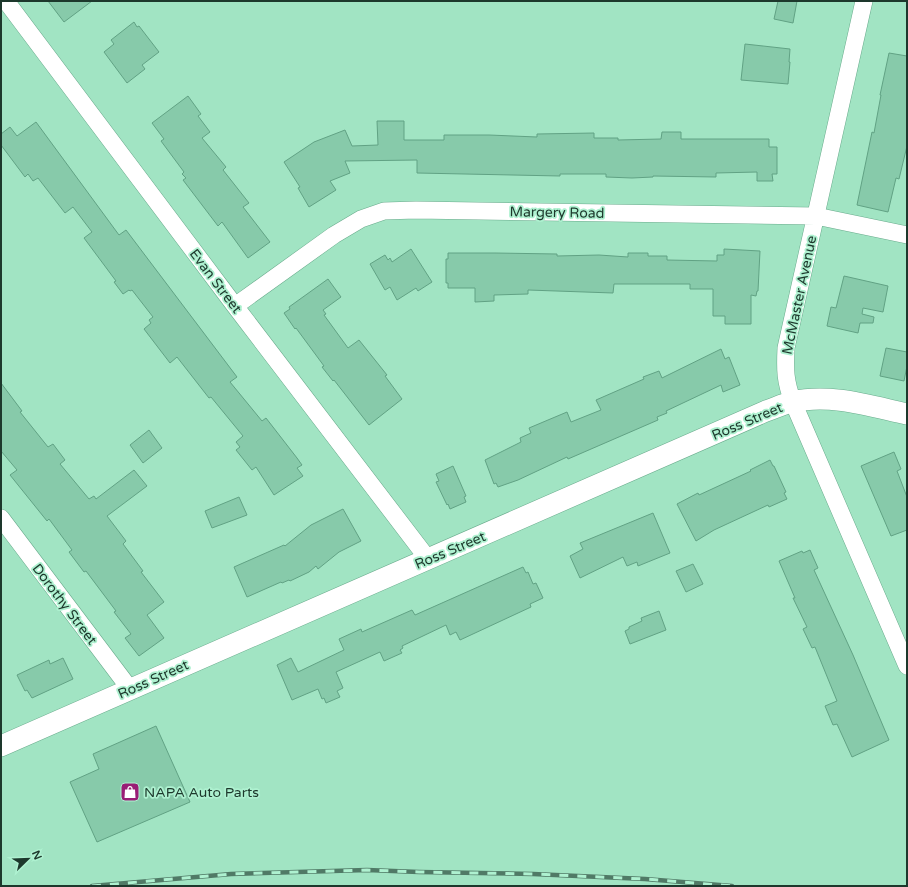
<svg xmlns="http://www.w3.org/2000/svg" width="908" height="887" font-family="'Varela Round',sans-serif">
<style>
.building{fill:#87caaa;stroke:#61a284}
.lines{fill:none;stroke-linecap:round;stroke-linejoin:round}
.minor-casing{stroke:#69ab8c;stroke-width:18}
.tertiary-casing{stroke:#69ab8c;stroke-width:22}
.minor{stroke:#fff;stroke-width:17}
.tertiary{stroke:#fff;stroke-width:21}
.rail-casing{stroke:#507a66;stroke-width:4.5}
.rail{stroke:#aef1d0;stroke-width:3;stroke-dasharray:9;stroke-linecap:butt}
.labels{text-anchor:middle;stroke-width:3.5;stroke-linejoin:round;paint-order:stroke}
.street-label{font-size:14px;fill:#1d382c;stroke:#aef1d0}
.poi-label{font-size:14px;fill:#1d382c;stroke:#aef1d0;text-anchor:start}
</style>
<rect width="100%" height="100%" fill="#a1e4c3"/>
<path class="building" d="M48,1H92L64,22Z
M778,1H797L793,23L774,19Z
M134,22L137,27L139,26L159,52L142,65L145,69L127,83L104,52L114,44L111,40Z
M745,44L790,49L789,62H790L788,84L741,80Z
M889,53L907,56V146L899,179L896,178L888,212L857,205L872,132L874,133L881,95H880Z
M188,96L201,114L198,116L210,132L202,138L226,167L223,170L249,203L243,207L270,242L248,258L222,222L218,226L183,180L186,178L182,174L184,172L161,141L164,139L152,123Z
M377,121H404V140H444V135H489L537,137V134L594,133V138H618V140L661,139L662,132H681V139H769V147H777V174H772L773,181H757V172L716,173V177L653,176V177L632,178L606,177V174H560V176L417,173V160L345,161L350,173L330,181L336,190L309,207L298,188L300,187L284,162L314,142L345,130L352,146L378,145Z
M36,122L119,235L126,230L237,377L230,382L262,421L266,418L297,458L302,465L297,468L303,476L274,495L256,467L252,470L236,450L240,447L236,442L243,436L211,397L209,398L177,357L170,363L144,329L151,323L149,320L153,317L132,290L130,291L129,290L123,294L114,282L116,281L84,238L92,232L73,207L65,213L38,178L33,181L28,174L25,177L1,145V134L10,127L17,136Z
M411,249L432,282L418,291L416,288L397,300L390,287L385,290L370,264L385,255L388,260L390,258L392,262Z
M724,249L760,251L758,291H757L756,296L751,295V324H725V316H713V289H690V284H614L613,293L528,290V294L494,295V301L475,302V288H448V283H446V259H448V253H495L557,254V256L599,255L628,257V253H648V256H667V260L717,261V255H724Z
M844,276L888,286L883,312L863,308L862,314L874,317L873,323H860L858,333L827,326L831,307L836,308Z
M328,279L341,297L323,310L326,314L324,315L348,348L359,340L387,375L385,376L402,399L369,425L334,380L333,381L322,367L324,366L296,328L295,329L284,313L290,309L289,307Z
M886,348L907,352V366L904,381L880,376Z
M721,349L725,359L729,357L740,385L723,392L721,385L666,411L667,413L657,417L658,420L568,459L567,457L518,480L498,487L496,483L494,484L485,460L521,442L520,438L531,433L529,428L567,412L571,422L601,410L596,400L644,379L643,377L659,371L662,378Z
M1,383L22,411L20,412L48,447L53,444L65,460L60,464L89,499L94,496L96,499L134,470L147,486L107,516L126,541L123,544L143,571L141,572L164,602L147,615L164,638L139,656L125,638L131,634L114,612L116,611L86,571L84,572L69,552L72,550L49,519L47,521L10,475L17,470L1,451Z
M149,430L162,448L143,463L130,445Z
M894,452L901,469L897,471L907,497V530L891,536L861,466Z
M770,460L773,466H774L786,492L784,493L787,499L769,507L768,505L714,530L696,541L677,504L698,493L699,495L751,471L750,470Z
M453,466L466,496L464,497L466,502L450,509L448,504L447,505L436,482L439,481L436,474Z
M239,497L247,515L212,528L205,511Z
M343,509L361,541L339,552L318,569L316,566L309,572L290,581L289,580L282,583L281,582L247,597L234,567L284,545L285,546L311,525Z
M653,513L670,553L638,566L637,562L627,566L623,557L580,578L570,556L583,549L580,543Z
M810,550L818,568L814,570L853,655L889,740L852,757L837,724L833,725L825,706L837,701L815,647L812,648L803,629L807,627L793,598H795L779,561L802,551L803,553Z
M693,564L703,584L686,592L676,571Z
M523,567L526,573L528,572L533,584L536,583L543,598L530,604L531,607L460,640L456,632L450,635L446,625L402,646L403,648L400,650L402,653L384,661L380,652L336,672L343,688L337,691L340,697L326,703L324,698L322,699L318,689L292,700L277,665L291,658L298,672L344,650L339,639L361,629L362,632L412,610L415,615Z
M659,611L666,630L630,644L625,631L629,629V627L642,621L641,618Z
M63,658L73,679L32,698L27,690L25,691L17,675L49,660L50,664Z
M156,726L190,802L97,842L70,782L99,769L93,754Z"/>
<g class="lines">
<g class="minor-casing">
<path id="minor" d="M6,1L235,306L428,559
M864,1L786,348C785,370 785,381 793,402L907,666
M235,306L334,235L361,219L384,211L416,210L816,216L907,235
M1,518L130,689"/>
</g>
<g class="tertiary-casing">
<path id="tertiary" d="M1,746L766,411C775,408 783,404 792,402C830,393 870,406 907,414"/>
</g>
<use href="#minor" class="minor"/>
<use href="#tertiary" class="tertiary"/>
<g class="rail-casing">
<path id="rail" d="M92,886L231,874L367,870L419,872L533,874L645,879L732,886"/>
</g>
<use href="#rail" class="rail"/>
</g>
<defs>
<g id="shop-square" transform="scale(1)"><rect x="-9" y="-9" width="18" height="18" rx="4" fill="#991d75" stroke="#aef1d0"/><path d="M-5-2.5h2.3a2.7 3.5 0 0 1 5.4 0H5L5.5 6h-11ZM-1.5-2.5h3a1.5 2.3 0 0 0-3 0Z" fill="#fff"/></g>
</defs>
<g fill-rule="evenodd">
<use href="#shop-square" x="130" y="792"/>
</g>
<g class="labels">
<g class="street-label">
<text transform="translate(557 212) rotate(1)" y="5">Margery Road</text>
<text transform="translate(216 281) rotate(53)" y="5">Evan Street</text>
<text transform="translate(799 295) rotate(-78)" y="5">McMaster Avenue</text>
<text transform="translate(747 421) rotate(-23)" y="5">Ross Street</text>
<text transform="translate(450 550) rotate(-23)" y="5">Ross Street</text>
<text transform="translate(65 604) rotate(53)" y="5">Dorothy Street</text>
<text transform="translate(153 679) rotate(-24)" y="5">Ross Street</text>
</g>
<g class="poi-label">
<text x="144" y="797">NAPA Auto Parts</text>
</g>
</g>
<rect width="908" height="887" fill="none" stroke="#1d382c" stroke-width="4"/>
<g transform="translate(28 859) rotate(67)" stroke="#aef1d0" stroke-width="3" paint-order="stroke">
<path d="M0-3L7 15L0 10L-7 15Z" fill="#1d382c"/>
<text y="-6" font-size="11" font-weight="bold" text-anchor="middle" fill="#1d382c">N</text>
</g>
</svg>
